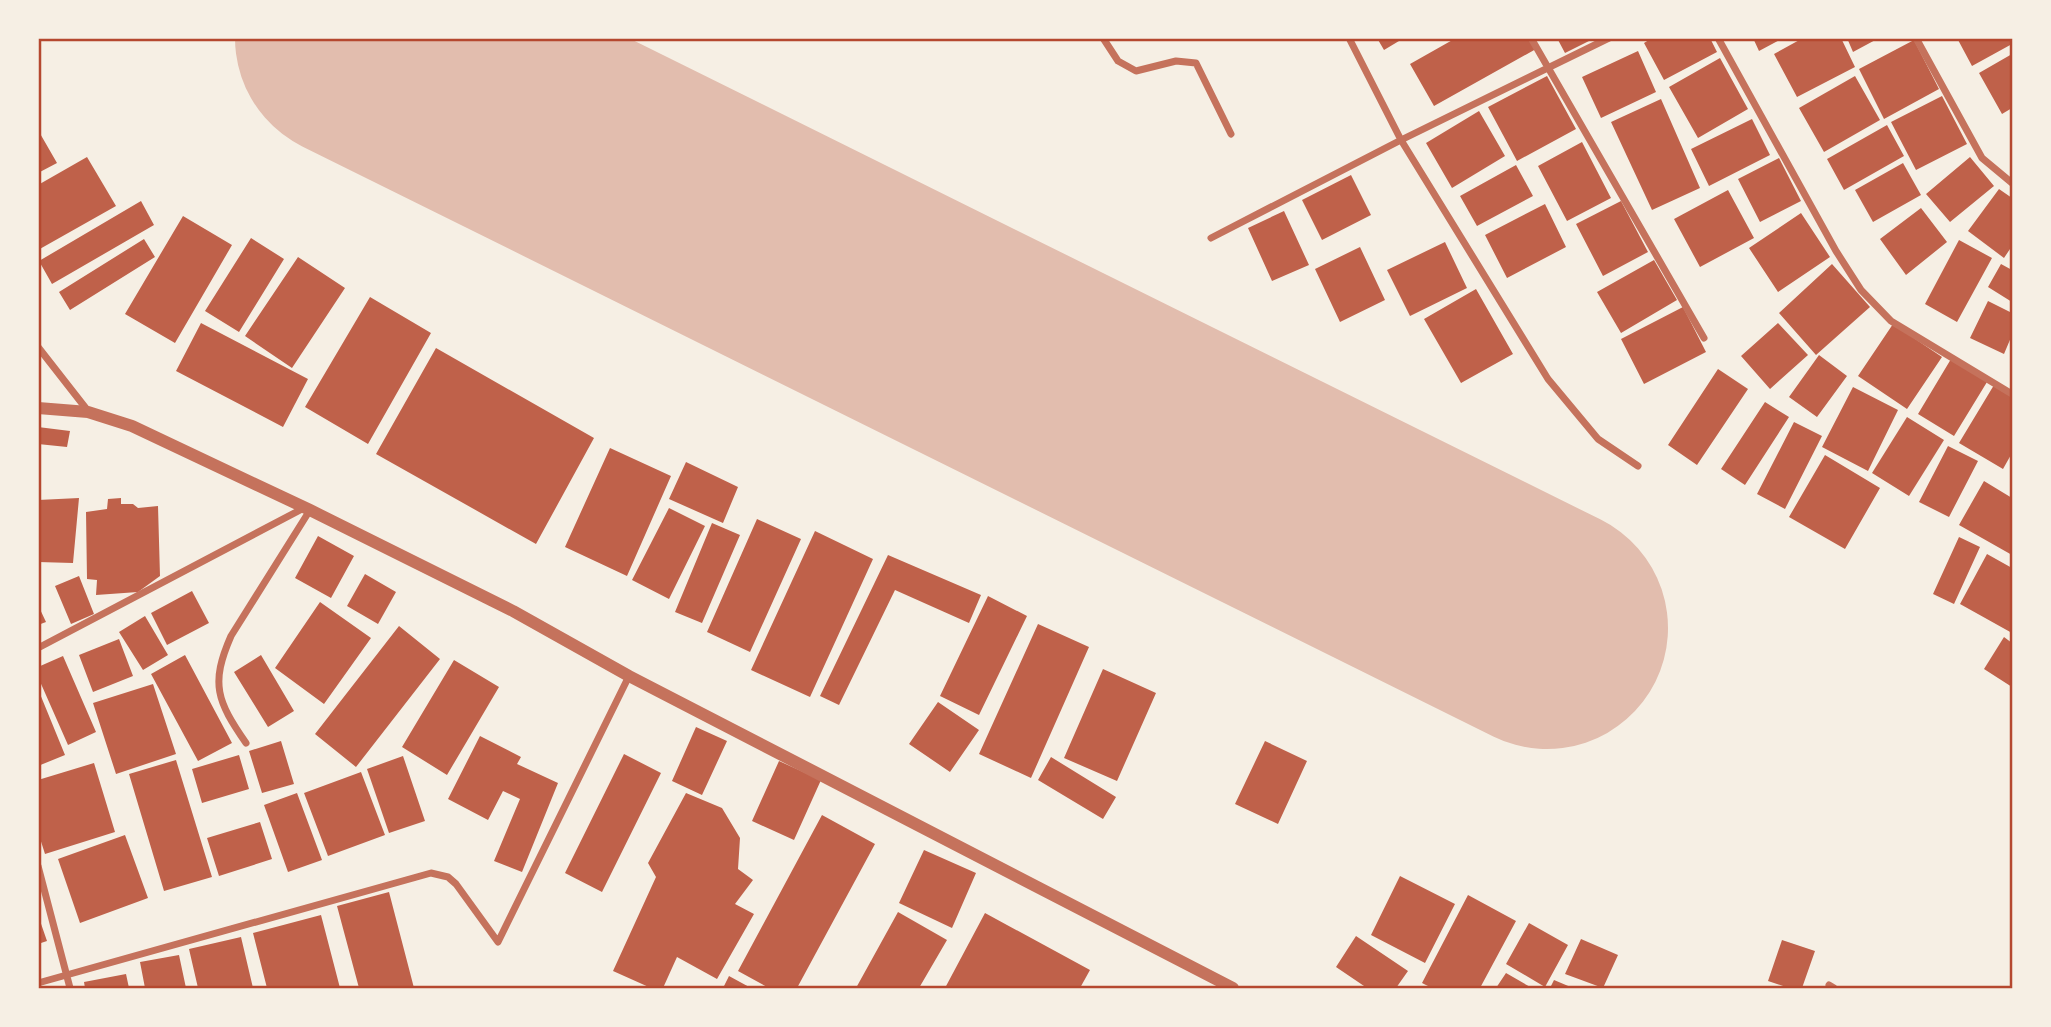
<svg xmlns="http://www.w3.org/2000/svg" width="2051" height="1027" font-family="'Exo 2',sans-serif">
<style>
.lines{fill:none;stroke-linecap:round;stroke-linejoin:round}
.runway{stroke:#e2bdae;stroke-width:242}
.building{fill:#bf614a}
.minor{stroke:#c5725c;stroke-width:7}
.tertiary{stroke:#c5725c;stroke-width:12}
.neatline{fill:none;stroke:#b5482f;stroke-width:2.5}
</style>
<rect width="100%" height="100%" fill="#f6efe4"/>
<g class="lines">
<path class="runway" d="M356,38L1547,628"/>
</g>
<path class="building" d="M1377,38H1404L1384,50Z
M1456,38H1530L1536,49L1434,106L1410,64Z
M1557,38H1595L1565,53Z
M1652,38H1710L1717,52L1664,80L1644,43Z
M1753,38H1783L1759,51Z
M1803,38H1841L1855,67L1797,97L1774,54Z
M1847,38H1879L1853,52Z
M1957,38H2012V44L1972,66Z
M1914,40L1939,89L1884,119L1859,69Z
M1638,51L1656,92L1601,118L1582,77Z
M2012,54V108L2002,114L1979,73Z
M1720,58L1748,109L1698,138L1669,87Z
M1547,76L1576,129L1517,161L1488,107Z
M1855,76L1880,120L1824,152L1799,108Z
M1942,96L1967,144L1916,170L1891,122Z
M1661,99L1700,188L1652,210L1611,122Z
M1479,111L1505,156L1452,188L1426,143Z
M1752,119L1770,155L1709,186L1691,149Z
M1887,125L1904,156L1844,190L1827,159Z
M38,130L57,163L38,173Z
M1582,142L1611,198L1567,221L1538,166Z
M87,157L116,206L38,250V185Z
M1970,157L1994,186L1950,222L1926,194Z
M1779,158L1801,201L1760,222L1738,179Z
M1903,163L1921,195L1873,222L1855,190Z
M1516,165L1533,196L1477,226L1460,196Z
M1351,175L1371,215L1322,240L1302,200Z
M1999,189L2012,198V246L2004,258L1968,231Z
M1728,190L1754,238L1700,267L1674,219Z
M141,201L154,225L52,284L39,261Z
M1621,201L1648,252L1603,276L1576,224Z
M1545,204L1566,247L1507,278L1485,235Z
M1921,208L1947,242L1906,275L1880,239Z
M1284,211L1309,265L1272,281L1248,228Z
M1801,213L1830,257L1778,292L1749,248Z
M183,216L232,245L175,343L125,314Z
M251,238L284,259L239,332L205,311Z
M144,239L155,257L70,310L59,292Z
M1959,240L1992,258L1957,322L1925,304Z
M1445,242L1467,288L1410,316L1387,270Z
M1360,247L1385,300L1340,322L1315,269Z
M298,257L345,288L292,368L245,336Z
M1654,260L1677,300L1621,333L1597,292Z
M1832,264L1870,307L1816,355L1779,313Z
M2001,264L2012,270V302L1988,287Z
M1476,289L1513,354L1461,383L1424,319Z
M370,297L431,333L368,444L305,407Z
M1988,301L2012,313V335L2004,354L1970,338Z
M1683,307L1706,352L1644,384L1621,339Z
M201,323L308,379L283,427L176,371Z
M1778,323L1808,355L1770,389L1741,356Z
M1893,324L1942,357L1907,409L1858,376Z
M436,348L594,438L536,544L376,454Z
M1819,355L1847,376L1817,417L1789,397Z
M1951,359L1987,382L1954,436L1918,414Z
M1718,369L1748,389L1697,465L1668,445Z
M1994,385L2012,396V453L2003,469L1959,443Z
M1853,387L1898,410L1868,471L1822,447Z
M1765,402L1789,417L1745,485L1721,469Z
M1907,417L1944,440L1909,496L1872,473Z
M1794,422L1822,436L1785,509L1757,494Z
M38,427L70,431L67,447L38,444Z
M1948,446L1978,461L1949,517L1919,502Z
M610,448L671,476L627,576L565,547Z
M1825,455L1880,488L1845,549L1789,517Z
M686,462L738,487L723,523L669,499Z
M1984,481L2012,498V555L1959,525Z
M79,498L73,563L38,562V500Z
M121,498V504H133L138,508L158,506L160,576L138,592L96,595L97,580L87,579L86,512L107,509L108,499Z
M669,508L705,526L669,599L632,580Z
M757,519L801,539L750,652L707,632Z
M712,523L740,535L702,623L675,612Z
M815,531L873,559L810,697L751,670Z
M318,536L354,556L331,598L295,578Z
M1959,537L1980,547L1954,604L1933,594Z
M1987,554L2012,568V633L1960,604Z
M888,555L981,595L969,623L895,590L839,705L820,696Z
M365,574L396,592L378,624L347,606Z
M79,576L94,614L71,624L55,586Z
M192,591L209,623L167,645L151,613Z
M988,596L1027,616L979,715L940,696Z
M320,602L371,638L324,704L275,668Z
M38,605L46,622L38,625Z
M145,616L168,655L143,670L119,632Z
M1038,624L1089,647L1031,778L979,754Z
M399,626L440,659L356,767L315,734Z
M2004,637L2012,643V687L1984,669Z
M119,639L133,676L93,692L79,655Z
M185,655L232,743L198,761L151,674Z
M261,655L294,711L268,727L234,672Z
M63,656L96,732L68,745L38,677V667Z
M454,660L499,687L447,775L402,747Z
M1103,669L1156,693L1117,781L1064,758Z
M153,684L176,754L116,774L93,703Z
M38,689L65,755L38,766Z
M938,702L979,730L950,772L909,744Z
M696,727L727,741L702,795L672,781Z
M480,736L521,757L517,764L558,783L522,872L494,861L520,799L503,791L488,820L448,799Z
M281,741L294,784L262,793L249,751Z
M1265,741L1307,761L1278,824L1235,804Z
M624,754L661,773L602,892L565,873Z
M239,755L249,789L202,803L192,769Z
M403,756L425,821L389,833L367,769Z
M1051,757L1116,797L1103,819L1038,780Z
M176,760L212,877L164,891L129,774Z
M779,761L821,780L794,840L752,821Z
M94,763L115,832L45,854L38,832V780Z
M361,772L385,835L328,856L304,793Z
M297,793L322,860L288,872L264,805Z
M686,793L722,808L740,838L738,869L753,880L735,904L754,914L717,979L677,957L663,988H651L613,971L656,877L648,863Z
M822,815L875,844L797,988H769L738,971Z
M260,822L272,859L219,876L207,838Z
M125,835L148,898L80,923L58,859Z
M924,850L976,873L952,928L899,903Z
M1400,876L1455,904L1425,963L1371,935Z
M389,892L414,988H359L337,906Z
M1468,895L1516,921L1480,988H1432L1422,983Z
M898,912L947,940L919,988H856Z
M985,913L1090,970L1080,988H945Z
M38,915L47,941L38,944Z
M321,915L340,988H267L253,933Z
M1529,923L1568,945L1545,987L1506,964Z
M1356,936L1408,971L1396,988H1367L1336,967Z
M241,937L253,988H198L189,949Z
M1581,939L1618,955L1603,988L1565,974Z
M1782,940L1815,951L1802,988H1789L1768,981Z
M179,955L186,988H145L140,962Z
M1506,973L1532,988H1496Z
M126,974L129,988H85L84,982Z
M729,976L751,988H723Z
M1554,980L1573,988H1550Z"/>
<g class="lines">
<path class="minor" d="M1103,38L1118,61L1136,71L1176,61L1196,63L1231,134
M1349,38L1401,140L1548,379L1598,439L1638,466
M1531,38L1704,338
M1718,38L1836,251L1861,290L1891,321L2012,394
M1916,38L1982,158L2012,183
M1211,238L1401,140L1609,38
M38,347L88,411
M38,648L304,508
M246,743C217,701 210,684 231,636L310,510
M38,866L70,988
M38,983L431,873L448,877L456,884L498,942L629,676
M1829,985L1834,988"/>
<path class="tertiary" d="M38,408L88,412L132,426L310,510L513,611L629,676L1233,988"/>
</g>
<rect width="2051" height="1027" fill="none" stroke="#f6efe4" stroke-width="80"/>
<rect x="40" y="40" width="1971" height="947" class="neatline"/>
</svg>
